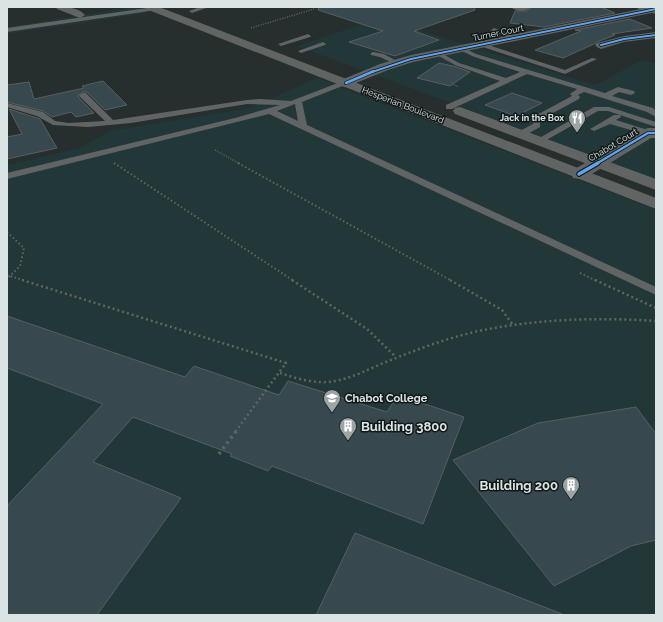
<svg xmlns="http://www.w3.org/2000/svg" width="663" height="622" font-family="Raleway,sans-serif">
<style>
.built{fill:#223738}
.building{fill:#37494e;stroke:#595e60}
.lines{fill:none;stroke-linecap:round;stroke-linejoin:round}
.path-far3{stroke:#616564;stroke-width:1.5;stroke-dasharray:1 1.5;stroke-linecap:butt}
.path-far2{stroke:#616564;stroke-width:2;stroke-dasharray:1.5 2.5;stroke-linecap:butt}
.path-far1{stroke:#616564;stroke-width:2.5;stroke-dasharray:2 3;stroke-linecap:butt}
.path{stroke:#616564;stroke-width:3.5;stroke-dasharray:2.5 4;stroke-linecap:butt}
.service{fill:#616464;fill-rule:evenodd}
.minor{fill:#616464;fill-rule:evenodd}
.tertiary{fill:#616464;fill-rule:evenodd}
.primary{fill:#606564;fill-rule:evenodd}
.cycleway-far2-casing{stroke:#111818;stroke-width:3.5}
.cycleway-far1-casing{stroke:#111818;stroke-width:4}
.cycleway-casing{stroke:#111818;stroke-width:5.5}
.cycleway-far2{stroke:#60a3ed;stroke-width:2}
.cycleway-far1{stroke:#60a3ed;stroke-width:2.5}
.cycleway{stroke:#60a3ed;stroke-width:3.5}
.labels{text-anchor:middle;stroke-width:3;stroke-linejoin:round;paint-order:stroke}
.far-street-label{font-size:9px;fill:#dbe4e4;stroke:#111818}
.far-poi-label{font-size:9px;font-weight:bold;fill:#dbe4e4;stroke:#111818;text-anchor:end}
.poi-label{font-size:11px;font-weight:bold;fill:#dbe4e4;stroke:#111818;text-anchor:start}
.near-poi-label{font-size:13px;font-weight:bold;fill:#dbe4e4;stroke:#111818;text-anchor:start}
</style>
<rect width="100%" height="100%" fill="#262e2e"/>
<path class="built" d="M133,7L147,13L7,34V27Z
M381,18L595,85L642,60L656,64V179L297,46Z
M317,78L656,210V615H7V165L80,148L109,131L249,108Z"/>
<path class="building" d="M319,7H474L475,10L414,31L439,40L395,56L349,42L383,31L318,10Z
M532,7H601L615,13L544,27L510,23L515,11H527Z
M630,19L652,28L612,34L615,35L597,42L594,44L563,58L535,50L581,31L575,30Z
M439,63L457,67L470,72L450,86L417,78Z
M103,81L127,105L105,110L87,92H83L78,95L79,98L94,113L76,117L71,112L52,117L43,111L7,102V85L29,82L34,99L84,88L82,86Z
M512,93L542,103L516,116L485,105Z
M9,109L40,119L57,148L7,159V137L22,134Z
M7,316L185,377L194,366L279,395L288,381L387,412L398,395L464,417L423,524L272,466L268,471L230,456L232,454L133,417L93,462L181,498L97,615H7V506L103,404L7,368Z
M636,407L656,434V540L631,546L554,586L453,460L538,423Z
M355,533L562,614V615H316Z"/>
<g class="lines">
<path class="path-far3" d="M251,28L314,9
M452,84L459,87
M215,150L240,164"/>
<path class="path-far2" d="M114,163L294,281
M238,163L452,281
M7,232L24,248L20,266L7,279
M580,273L597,281
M7,275L26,281"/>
<path class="path-far1" d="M22,280L286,363L236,431
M292,280L367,329L396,357
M450,280L502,310L513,325
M595,280L656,308
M280,373C295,378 311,383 328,382C350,380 370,368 391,360C418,349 445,339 474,332C534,319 595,317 656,321"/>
<path class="path" d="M219,454L237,430"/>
<path class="service" d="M154,7L156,8V10L7,32V28Z
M200,7H209L192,13L189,11Z
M494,28L517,37L518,38L513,39L492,31L491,30Z
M308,34L311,36L310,37L281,46L278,44Z
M323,42L326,44L325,45L301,53L298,51Z
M482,43L565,70L592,58L597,59L565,74L480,46L479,45Z
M460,48H464L476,54L605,93L618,87L634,91L635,93L631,95L619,92L612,96L653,108L656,111V117L647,112L584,92L578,95L580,97L579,99L540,120V127L524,136H518L517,134L518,132L533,124V117L572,96L570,94L577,89L527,74L452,109H446V105L500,81L455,65L437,55V53H441L459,63L506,78L520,72L472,56L460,50Z
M373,52L384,54L400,63L395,64L380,57L371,55V53Z
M343,81H349L350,83L302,102L307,125L656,287V295L269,114L7,179V173L235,118L280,105L247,104L131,123L88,127L53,125L37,116L7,107V103L43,112L55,121L68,123L105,121L80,97L79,95L83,93H86L113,120L247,100L260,99L291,101ZM295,104L298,121L277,111Z
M594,107H609L656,122V127L608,111H598L541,143H535L534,141Z
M614,115H620L621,117L616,120L651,131L652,133L648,135L610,124L594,131L590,129Z"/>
<path class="minor" d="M56,7C66,7 78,7 85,15L80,18L57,9Z
M511,7H531C527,12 515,12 511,7Z
M637,7L656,8V14L638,9Z
M656,32V38L624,42L601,49L597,47L595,45L597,43L624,36Z
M648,128H656V138H651L585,178L579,179L573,178L571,174L573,170L643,130Z"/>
<path class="tertiary" d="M651,7H656V12L413,62L388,70L346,87L341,86L339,83L341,80L380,64L411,55Z"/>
<path class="primary" d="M145,7H159L656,198V209L146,9Z
M460,107L656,179V190L455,114L453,111L455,108Z"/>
<g class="cycleway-far2-casing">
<path id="cycleway-far2" d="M601,45L624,39L656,35
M372,72L411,59L656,9"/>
</g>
<g class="cycleway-far1-casing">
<path id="cycleway-far1" d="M346,83L374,71
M596,164L648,133H656"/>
</g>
<g class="cycleway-casing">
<path id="cycleway" d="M579,174L598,163"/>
</g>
<use href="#cycleway-far2" class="cycleway-far2"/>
<use href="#cycleway-far1" class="cycleway-far1"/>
<use href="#cycleway" class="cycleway"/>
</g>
<defs>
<g id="restaurant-pin" transform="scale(0.9)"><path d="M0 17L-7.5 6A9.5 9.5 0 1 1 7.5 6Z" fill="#9ca4a4" stroke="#111818"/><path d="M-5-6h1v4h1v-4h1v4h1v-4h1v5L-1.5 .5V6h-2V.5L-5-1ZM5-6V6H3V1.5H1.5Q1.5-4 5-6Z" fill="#fff"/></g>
<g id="university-pin" transform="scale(0.9)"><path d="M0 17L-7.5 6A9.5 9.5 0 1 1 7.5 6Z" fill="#9ca4a4" stroke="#111818"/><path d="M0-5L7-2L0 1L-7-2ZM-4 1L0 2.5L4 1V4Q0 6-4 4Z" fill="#fff"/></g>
<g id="building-pin" transform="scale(0.9)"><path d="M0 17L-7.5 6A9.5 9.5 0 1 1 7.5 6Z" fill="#9ca4a4" stroke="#111818"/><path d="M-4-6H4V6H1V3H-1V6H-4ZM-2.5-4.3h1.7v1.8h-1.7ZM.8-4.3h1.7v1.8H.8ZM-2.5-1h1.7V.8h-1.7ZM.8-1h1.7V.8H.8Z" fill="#fff"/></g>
</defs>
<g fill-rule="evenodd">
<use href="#restaurant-pin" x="577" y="118"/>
<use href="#university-pin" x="332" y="398"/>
<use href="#building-pin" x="348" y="426"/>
<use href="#building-pin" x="571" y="485"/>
</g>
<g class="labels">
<g class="far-street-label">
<text transform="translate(498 33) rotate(-12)" y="3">Turner Court</text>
<text transform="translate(403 105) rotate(21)" y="3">Hesperian Boulevard</text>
<text transform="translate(613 145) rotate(-31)" y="3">Chabot Court</text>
</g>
<g class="far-poi-label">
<text x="564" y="121">Jack in the Box</text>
</g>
<g class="poi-label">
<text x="345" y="402">Chabot College</text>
</g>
<g class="near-poi-label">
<text x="361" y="431">Building 3800</text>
<text x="558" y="490" text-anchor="end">Building 200</text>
</g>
</g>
<rect width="663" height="622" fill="none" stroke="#dbe4e4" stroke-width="16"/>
</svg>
